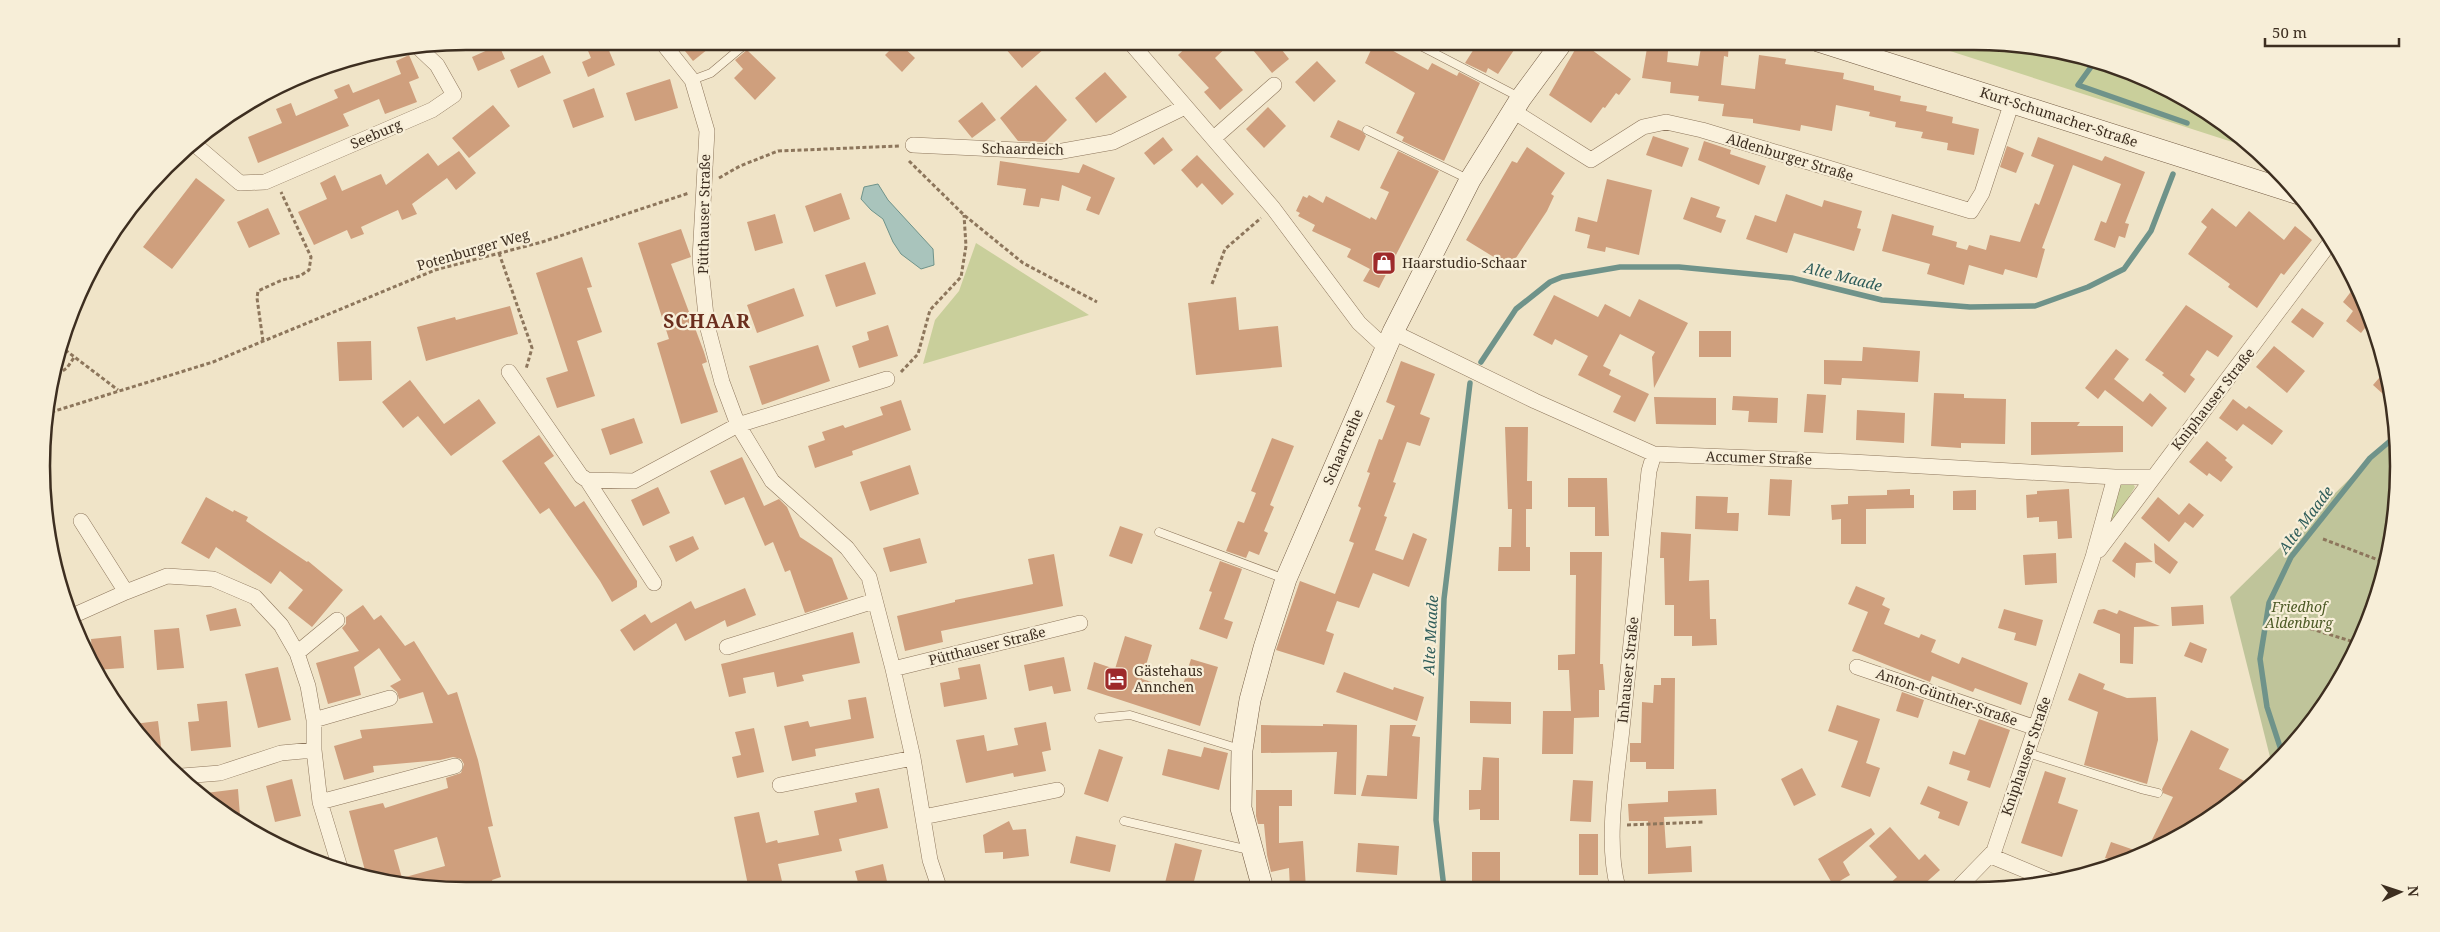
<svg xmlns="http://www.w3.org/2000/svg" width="2440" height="932" font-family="'Noto Serif',serif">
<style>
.green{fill:#c9cf9b}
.cemetery{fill:#bfc49a}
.water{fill:#a9c4bc;stroke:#6f938a}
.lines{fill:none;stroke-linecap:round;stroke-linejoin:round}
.stream{stroke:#6f938a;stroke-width:5.5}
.building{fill:#cf9f7d;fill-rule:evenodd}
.service-casing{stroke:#8d765c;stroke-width:9}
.minor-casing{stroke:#8d765c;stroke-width:16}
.secondary-casing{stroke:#6f573f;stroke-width:22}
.path{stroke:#8d765c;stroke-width:3;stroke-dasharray:4 2.5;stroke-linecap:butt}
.service{stroke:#faf1dc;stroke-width:8}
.minor{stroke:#faf1dc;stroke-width:15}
.secondary{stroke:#faf1dc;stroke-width:21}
.labels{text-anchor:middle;stroke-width:4.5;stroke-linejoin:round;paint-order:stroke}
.street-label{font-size:14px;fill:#3d2e20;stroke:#f7eed8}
.poi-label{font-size:14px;fill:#3d2e20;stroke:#f7eed8;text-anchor:start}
.park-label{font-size:14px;font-style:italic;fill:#4d5a26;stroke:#f7eed8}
.water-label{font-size:15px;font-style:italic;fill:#2f5d5a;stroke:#f7eed8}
.district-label{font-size:19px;font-weight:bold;letter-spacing:1px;fill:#6b2e1e;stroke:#f7eed8}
.rim{fill:none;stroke:#3d2e20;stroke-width:2.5}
</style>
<rect width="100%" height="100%" fill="#f0e4c8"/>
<path class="green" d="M1919,41H1974L2084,56L2162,85L2233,129L2254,149Z
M976,243L1089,315L923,364L935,320L959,291Z
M2132,482L2135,487L2115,519H2110L2121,483Z"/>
<path class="cemetery" d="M2396,433L2398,494L2384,576L2327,702L2272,765L2230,597Z"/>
<path class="water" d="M878,184L888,200L933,249L934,265L921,269L901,254L893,242L883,219L871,210L861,199L864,187Z"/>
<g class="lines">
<path class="stream" d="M2096,60L2078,85L2187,123
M1481,362L1516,309L1550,282L1562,277L1620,267H1679L1792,278L1882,300L1970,307L2035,306L2088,287L2124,269L2151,231L2173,174
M2282,753L2267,707L2260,659L2269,603L2291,557L2370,458L2396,436
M1444,888L1436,820L1444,599L1470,383"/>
</g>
<path class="building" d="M584,41H605L615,65L588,77L582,62L591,58Z
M677,41H718L693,61Z
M999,41H1053L1022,68Z
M1193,41H1233L1215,58L1243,90L1220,110L1204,92L1209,88L1178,55Z
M1264,41H1275L1289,59L1272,73L1253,50Z
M1375,41L1428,70L1432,63L1457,76L1459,72L1480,83L1444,161L1402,141L1404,137L1396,133L1415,93L1365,63Z
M1479,41H1520L1498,74L1488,68L1486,73L1465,63Z
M1580,41L1631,79L1619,95L1616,93L1605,108L1603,107L1591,123L1549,95Z
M1702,41H1729L1728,57L1724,56L1721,85L1755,89L1759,55L1786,59L1785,64L1844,73L1843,79L1874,86V90L1901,96L1900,101L1927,106L1926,111L1953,117L1952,123L1979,129L1974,155L1947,150L1948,143L1921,138L1923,132L1895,127L1896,122L1869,116L1870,112L1836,105L1832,131L1801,125L1800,131L1753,123V119L1722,116L1724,104L1698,101L1699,96L1670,93L1671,82L1642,78L1647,48L1668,51L1667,62L1698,66Z
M898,42L915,58L902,72L885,55Z
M499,45L505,59L478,71L472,57Z
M747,50L776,78L755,100L734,78L743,69L735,60Z
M409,55L419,78L409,82L417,102L385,114L379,99L343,114L349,126L258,163L248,137L282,123L276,109L291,103L296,116L338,98L334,90L349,84L353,93L401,74L396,61Z
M543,55L551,73L518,88L510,70Z
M1317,61L1336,81L1314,102L1295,82Z
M1105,72L1127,97L1096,123L1075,98Z
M670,79L678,108L635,121L626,93Z
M1036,85L1067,120L1045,142L1018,141L1000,118Z
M594,88L604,117L573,128L563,100Z
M982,102L996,120L972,138L958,121Z
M493,105L510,126L469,158L452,138Z
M1268,107L1286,126L1264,148L1246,129Z
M1338,120L1362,131L1366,136L1359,151L1330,137Z
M1653,136L1689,148L1682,167L1646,155Z
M1163,137L1173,150L1154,165L1144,153Z
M2038,137L2102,161L2105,156L2145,172L2125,223L2129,224L2125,238L2119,236L2115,248L2094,240L2101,221L2106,223L2121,184L2073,165L2042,248L2045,249L2037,278L2005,269L2003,275L1969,265L1964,285L1927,274L1930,264L1882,251L1892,214L1934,226L1932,235L1957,242L1956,247L1967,250L1969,245L1986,250L1990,235L2020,242L2035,203L2039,205L2054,165L2031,156Z
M1704,141L1731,150L1730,154L1766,166L1759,185L1698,160Z
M2007,146L2024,153L2016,173L2000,167Z
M1527,147L1565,173L1551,194L1554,196L1547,211L1510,267L1466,240L1512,161L1517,163Z
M459,151L476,173L456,190L447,178L412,204L417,214L402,220L398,210L361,227L364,234L351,239L347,230L314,245L298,212L327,199L320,183L335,175L342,191L381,174L386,185L428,153L438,166Z
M1398,151L1439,171L1379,288L1363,281L1370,269L1347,257L1351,249L1312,231L1315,225L1298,216L1300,213L1296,211L1303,196L1307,198L1309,195L1323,203L1326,196L1370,219L1371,217L1376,220L1389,192L1380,188Z
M1197,155L1234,194L1222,205L1202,183L1197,188L1181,170Z
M1000,161L1079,173L1083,164L1115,178L1099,215L1086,210L1091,197L1062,185L1059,201L1041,198L1039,207L1023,205L1026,189L997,185Z
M196,178L225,200L172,269L143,247Z
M1607,179L1652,190L1639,255L1606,247L1605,252L1587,248L1590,235L1575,231L1578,217L1597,222Z
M841,193L850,219L814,232L805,206Z
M1786,194L1822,207L1824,200L1862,211L1857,228L1861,229L1854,251L1794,233L1787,253L1746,239L1755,215L1776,222Z
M1691,197L1720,207L1716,217L1726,220L1721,233L1683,219Z
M268,208L280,234L249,248L237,222Z
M2212,208L2236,227L2249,211L2284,240L2295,226L2312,240L2284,275L2281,273L2257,308L2228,287L2230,284L2188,254L2207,227L2201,222Z
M775,214L783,243L755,251L747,222Z
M681,229L691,257L671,264L704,352L707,362L702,364L718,412L681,424L657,343L669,339L638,243Z
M582,257L592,287L587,288L602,332L577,341L595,396L557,408L546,378L568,371L536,273Z
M865,262L876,294L836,307L825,275Z
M2356,285L2376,328L2369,323L2361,333L2346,321L2353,311L2343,302Z
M794,288L804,316L757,333L747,305Z
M1554,295L1598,317L1605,304L1630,317L1639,299L1688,323L1654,388L1652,357L1655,352L1620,334L1603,366L1611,370L1609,375L1649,394L1635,422L1613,412L1621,396L1578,375L1588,356L1555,339L1552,345L1533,335Z
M1236,297L1239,330L1278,326L1282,367L1196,375L1188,303Z
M2186,305L2233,336L2218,357L2207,350L2190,375L2195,379L2185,393L2162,375L2164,373L2145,360Z
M510,306L518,334L426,361L417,327L455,317L456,320Z
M2302,308L2324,323L2313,338L2291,322Z
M888,325L898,356L859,368L852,346L869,340L867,332Z
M1699,331H1731V357H1699Z
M371,341L372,380L339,381L337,342Z
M818,345L830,381L762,405L749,366Z
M2274,346L2305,371L2287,393L2256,367Z
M1863,347L1920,351L1918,382L1842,378L1841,385L1824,384V360L1862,361Z
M2116,349L2129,359L2114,379L2143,402L2150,393L2167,408L2152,427L2105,390L2098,399L2085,388Z
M1401,361L1435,374L1420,414L1430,418L1420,446L1407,442L1393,482L1396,483L1384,516L1387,517L1375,550L1403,560L1413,533L1427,539L1409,587L1373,573L1359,608L1337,601L1326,631L1334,634L1324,665L1276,650L1300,581L1335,594L1354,543L1349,541L1361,508L1358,506L1370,473L1367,472L1379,439L1382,440L1395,406L1386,402Z
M2386,370L2389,383L2393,403L2373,385Z
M410,380L444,424L479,399L496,423L451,456L418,416L403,428L382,402Z
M1934,393L1964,394V398L2006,399L2005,444L1961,443V448L1931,446Z
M1807,394L1826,395L1823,433L1804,432Z
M1733,396L1778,398L1777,423L1748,422L1749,411L1732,410Z
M1654,397L1716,398V425L1656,424Z
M2233,399L2246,409L2249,406L2283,431L2272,445L2243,424L2237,431L2219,418Z
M901,400L911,430L852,451L853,455L815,468L808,446L825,440L822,432L843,425L845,428L883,415L880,407Z
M1857,410L1905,413L1904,443L1856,440Z
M634,418L643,443L610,455L601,429Z
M2031,422H2080L2077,426H2123V452L2031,455Z
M1505,427H1528L1527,481H1532V509H1526V547H1530V571H1498L1499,547H1511L1512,509H1508Z
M539,435L554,456L544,463L575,507L584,501L637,581V587L612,602L600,581L549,508L540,514L502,461Z
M1272,438L1294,446L1270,505L1274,507L1264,531L1268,533L1259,555L1249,551L1246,558L1226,551L1238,521L1244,523L1256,493L1251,491Z
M2207,441L2227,458L2225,460L2233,467L2221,482L2209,473L2207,476L2189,462Z
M742,457L764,506L779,499L787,507L800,537L832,558L848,599L805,613L790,570L785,572L773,542L765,546L744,497L725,505L710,471Z
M910,465L919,494L870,511L860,482Z
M1568,478H1607L1609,536H1595V507H1568Z
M1770,479L1792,480L1790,516L1768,515Z
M658,487L670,513L643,526L631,500Z
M1910,489V495H1914V508L1866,509V544H1841V519L1832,520L1831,505L1848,504V496L1887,495V490Z
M2069,489L2072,538L2058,539L2057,521L2039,522V517L2027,518L2026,495L2037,494V491Z
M1976,490V510H1953V491Z
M1696,496L1728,497L1727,513H1739L1738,531L1695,529Z
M206,497L233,512L234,510L248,517L246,521L307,562L308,561L343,590L312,627L288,608L303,590L280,571L271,584L216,547L209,559L181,543Z
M2158,497L2179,515L2189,503L2204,515L2193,528L2185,522L2169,542L2141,518Z
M1120,526L1143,534L1132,564L1109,556Z
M1661,532L1691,534L1689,581L1709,580L1710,619H1716L1717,645L1692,646V636H1674V605H1665L1664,558H1660Z
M693,536L699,549L676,562L669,546Z
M920,538L927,563L890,572L883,548Z
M2125,542L2153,562L2136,563L2135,578L2112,561Z
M2154,543L2178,562L2170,574L2155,563Z
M1570,552H1602L1600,664H1603L1605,690H1599V717L1574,718L1573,754H1542L1543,711H1571L1569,670H1558V655L1575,654L1576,575H1570Z
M2056,553L2057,583L2025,585L2023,555Z
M1054,554L1063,606L941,631L943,642L905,651L897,616L955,602V600L1033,584L1028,559Z
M1220,561L1242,569L1224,619L1233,622L1227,639L1199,629L1212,592L1209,591Z
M1856,586L1885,598L1882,605L1890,609L1884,624L1919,638L1921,634L1936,640L1931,652L1959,664L1962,657L2028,683L2021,705L1975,688L1973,692L1932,676L1930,682L1852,651L1868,612L1848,604Z
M745,588L756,615L727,627L725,620L685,641L676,623L634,651L620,630L645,614L651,623L691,601L695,609Z
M363,605L374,620L381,615L405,646L414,641L448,695L457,692L478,760L493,826L488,827L501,877L492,880L495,891H466L367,878L349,811L383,803L385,808L448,788L446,778L461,773L464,764L461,759L453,757L440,760L373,766L374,772L344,780L334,746L362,738L360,730L433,723L423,692L399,699L397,692L390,686L401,680L379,648L354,667L361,695L328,704L316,663L359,651L342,628L346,624V617ZM437,837L445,866L402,878L394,850Z
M2203,605L2204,624L2172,626L2171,607Z
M236,608L241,626L210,631L206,615Z
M2004,609L2043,620L2036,646L2014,640L2016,633L1998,628Z
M2104,609L2117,614L2119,610L2160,626L2134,627L2133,664L2120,663V634L2093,623L2098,610Z
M179,628L184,668L157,670L154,630Z
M853,632L860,663L802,675L804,681L777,687L774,672L743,678L746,693L729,697L721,664Z
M121,636L124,668L96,670L93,665L91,639Z
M1125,636L1152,645L1142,679L1181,691L1191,659L1218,667L1200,726L1087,689L1094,662L1115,669Z
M2190,642L2207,649L2202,663L2184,656Z
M1064,657L1071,691L1054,694L1052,686L1029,691L1024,665Z
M980,664L987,699L944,707L940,683L960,679L958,668Z
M278,667L291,720L258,728L245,674Z
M1344,672L1393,690L1394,687L1424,697L1417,721L1336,692Z
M2079,673L2105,684L2103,689L2127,698L2156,697L2158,740L2147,784L2084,765L2098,712L2068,700Z
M1661,678H1675L1674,769H1646V762H1630V743H1641L1642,702L1653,703L1654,685H1661Z
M1902,692L1924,700L1918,718L1896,711Z
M866,697L874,738L815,749L816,756L792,761L784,726L808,721L810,727L851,719L848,700Z
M227,701L231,747L191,751L188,722L199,721L197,704Z
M1470,701L1511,702V724L1470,723Z
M1837,705L1880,719L1866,763L1880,768L1870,797L1841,787L1858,741L1828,731Z
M1979,719L2010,730L1990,788L1967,780L1970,771L1949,764L1953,751L1965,755Z
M158,721L162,754L134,724Z
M1046,722L1051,750L1042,752L1046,771L1014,777L1013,773L966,783L956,740L984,735L987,751L1018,745L1014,728Z
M1323,724L1357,725L1356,795L1334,794L1337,752L1261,753V725L1323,726Z
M1390,725H1416L1412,736L1420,737L1417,799L1361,796L1367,775L1387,776Z
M754,728L764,772L737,778L732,757L741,755L735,732Z
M2191,730L2229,749L2219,769L2249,783L2245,791L2162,847L2146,852L2173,797L2163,793L2162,789Z
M1204,747L1228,753L1219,790L1162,775L1168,749L1201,757Z
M1099,749L1123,757L1108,802L1084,794Z
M1483,757L1499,758V820H1480V809L1469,810V790H1481Z
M1802,768L1816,795L1794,806L1781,779Z
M2045,771L2066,778L2058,803L2078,810L2062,857L2021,843Z
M292,779L301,816L275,822L266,786Z
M1573,780L1593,781L1591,822L1570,821Z
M1928,786L1968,802L1959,826L1938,818L1940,812L1920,804Z
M879,788L888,828L839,839L842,851L778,864L784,890H749L734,817L759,812L766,843L777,840L778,843L819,835L814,811L857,802L855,793Z
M238,789L240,816L229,817L207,803L206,793Z
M1716,789L1717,815L1664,817L1666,848L1691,846L1692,872L1648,874V821H1629L1628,804L1668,802V791Z
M1256,790H1292V806H1279V843L1303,841L1306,889H1290L1289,868L1271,872L1267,855L1264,824H1258L1256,816Z
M1009,821L1013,830L1026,829L1029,856L1003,859V852L985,853L983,835Z
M1890,827L1919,860L1925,854L1940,870L1921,887H1886L1897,877L1869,846Z
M1871,828L1875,834L1843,862L1850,875L1833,885L1818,859Z
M1579,834H1598V875H1579Z
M1076,836L1116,845L1110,872L1070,863Z
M2111,842L2143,853L2115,861L2105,858Z
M1175,843L1202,850L1192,889L1165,883Z
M1358,843L1399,846L1397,875L1356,872Z
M1472,852H1500V888H1472Z
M883,864L889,890H860L855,871Z"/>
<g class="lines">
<g class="service-casing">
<path id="service" d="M1411,41L1519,97
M692,80L711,73L749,41
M1367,130L1468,179
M1159,532L1285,579
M1099,718L1130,715L1240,749
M2028,753L2141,789L2158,793
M1124,821L1249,850"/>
</g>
<g class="minor-casing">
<path id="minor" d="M661,41L692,80L707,131L700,259L707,325L722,382L738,425L772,481L847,548L869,577L893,669L913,758L930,860L940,890
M1129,41L1273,208L1359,323L1386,348
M1513,111L1591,160L1643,127L1666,122L1702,130L1971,211L1982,193L2012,102
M1214,138L1274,85
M192,142L240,183L265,182L432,110L454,95L437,65L420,49
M913,145L1057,152L1113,142L1185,107
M1393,332L1535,401L1654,454L1852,462L2115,477H2152
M509,372L581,476L587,480L634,481L738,425L887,379
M587,480L654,583
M81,521L126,592
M2099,550L2332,240
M70,617L126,592L167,576L213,579L255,597L281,625L297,653L308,686L314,720V750L320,802L341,871
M727,647L874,601
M297,653L337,620
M1857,667L2036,728
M893,669L1080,623
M314,720L390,698
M182,776L220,773L281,753L314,750
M780,785L913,758
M320,802L455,766
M923,817L1057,790
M1991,856L2051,881
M1959,887L1994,851L2093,557L2115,477
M1618,888C1605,841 1617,777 1622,729C1631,643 1640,557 1649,471L1654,454"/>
</g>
<g class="secondary-casing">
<path id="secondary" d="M1818,41L2299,194
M1263,889L1241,808L1242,750L1250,700L1264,648L1286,579L1393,332L1470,180L1521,98L1563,41"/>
</g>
<path class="path" d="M909,161L964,215L1023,263L1097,302
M719,178L740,166L778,151L899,146
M499,253L532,348L526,369
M1212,284L1225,249L1261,218
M263,341L257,298L258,291L282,280L300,276L309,270L311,257L281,192
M60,346L118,390
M901,372L918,354L930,310L961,277L966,246L964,215
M52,378L67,368L75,356
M45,414L213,362L435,270L542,242L689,193
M2323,539L2381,561L2360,629
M2292,623L2354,642
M1627,825L1704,822"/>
<use href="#service" class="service"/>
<use href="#minor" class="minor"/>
<use href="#secondary" class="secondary"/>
</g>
<defs>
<g id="shop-square" transform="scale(1.25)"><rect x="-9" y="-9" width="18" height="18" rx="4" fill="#9e2a2b" stroke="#f7eed8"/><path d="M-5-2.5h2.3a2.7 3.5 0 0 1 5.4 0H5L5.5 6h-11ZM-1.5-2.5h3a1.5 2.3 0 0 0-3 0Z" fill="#fff"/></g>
<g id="hotel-square" transform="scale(1.25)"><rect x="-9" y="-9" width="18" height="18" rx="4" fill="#9e2a2b" stroke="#f7eed8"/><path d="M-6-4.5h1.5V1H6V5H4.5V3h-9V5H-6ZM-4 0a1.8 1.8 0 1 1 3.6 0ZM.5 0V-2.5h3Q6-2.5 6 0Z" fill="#fff"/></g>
</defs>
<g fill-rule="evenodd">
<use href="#shop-square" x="1384" y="263"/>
<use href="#hotel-square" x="1116" y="679"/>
</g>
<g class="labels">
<g class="street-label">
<text transform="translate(2059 117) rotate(18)" y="5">Kurt-Schumacher-Straße</text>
<text transform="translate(376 134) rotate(-23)" y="5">Seeburg</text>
<text transform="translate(1023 149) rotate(1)" y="5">Schaardeich</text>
<text transform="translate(1790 157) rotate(17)" y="5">Aldenburger Straße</text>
<text transform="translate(704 214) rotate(-89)" y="5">Pütthauser Straße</text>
<text transform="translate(473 250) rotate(-16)" y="5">Potenburger Weg</text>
<text transform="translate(2213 399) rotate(-52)" y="5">Kniphauser Straße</text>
<text transform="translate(1343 447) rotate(-67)" y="5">Schaarreihe</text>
<text transform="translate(1759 458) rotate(2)" y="5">Accumer Straße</text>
<text transform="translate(987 646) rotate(-14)" y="5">Pütthauser Straße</text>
<text transform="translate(1628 670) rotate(-84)" y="5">Inhauser Straße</text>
<text transform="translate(1947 697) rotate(19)" y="5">Anton-Günther-Straße</text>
<text transform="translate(2026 756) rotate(-71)" y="5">Kniphauser Straße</text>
</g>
<g class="poi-label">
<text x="1402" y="268">Haarstudio-Schaar</text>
<text x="1134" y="676">Gästehaus<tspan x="1134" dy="16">Annchen</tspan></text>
</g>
<g class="park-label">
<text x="2299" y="612">Friedhof<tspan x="2299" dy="16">Aldenburg</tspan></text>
</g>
<g class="water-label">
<text transform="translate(1843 277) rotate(14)" y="5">Alte Maade</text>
<text transform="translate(2306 520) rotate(-53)" y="5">Alte Maade</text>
<text transform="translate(1431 635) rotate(-87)" y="5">Alte Maade</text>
</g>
<g class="district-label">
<text x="707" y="328">SCHAAR</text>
</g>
</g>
<path d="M0 0H2440V932H0ZM466 50H1974A416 416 0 0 1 2390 466V466A416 416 0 0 1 1974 882H466A416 416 0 0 1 50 466V466A416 416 0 0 1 466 50Z" fill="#f7eed8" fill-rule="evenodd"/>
<path class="rim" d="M466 50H1974A416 416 0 0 1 2390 466V466A416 416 0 0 1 1974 882H466A416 416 0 0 1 50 466V466A416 416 0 0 1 466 50Z"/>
<g transform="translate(2400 892) rotate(87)" stroke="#f7eed8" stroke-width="4" paint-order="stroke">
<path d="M0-4L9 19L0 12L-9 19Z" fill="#3d2e20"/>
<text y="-8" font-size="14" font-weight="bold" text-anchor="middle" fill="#3d2e20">N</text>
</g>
<path d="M2265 38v8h134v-8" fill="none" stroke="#3d2e20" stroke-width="2.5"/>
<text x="2272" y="38" font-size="15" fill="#3d2e20" stroke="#f7eed8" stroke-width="4" paint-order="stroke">50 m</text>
</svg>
